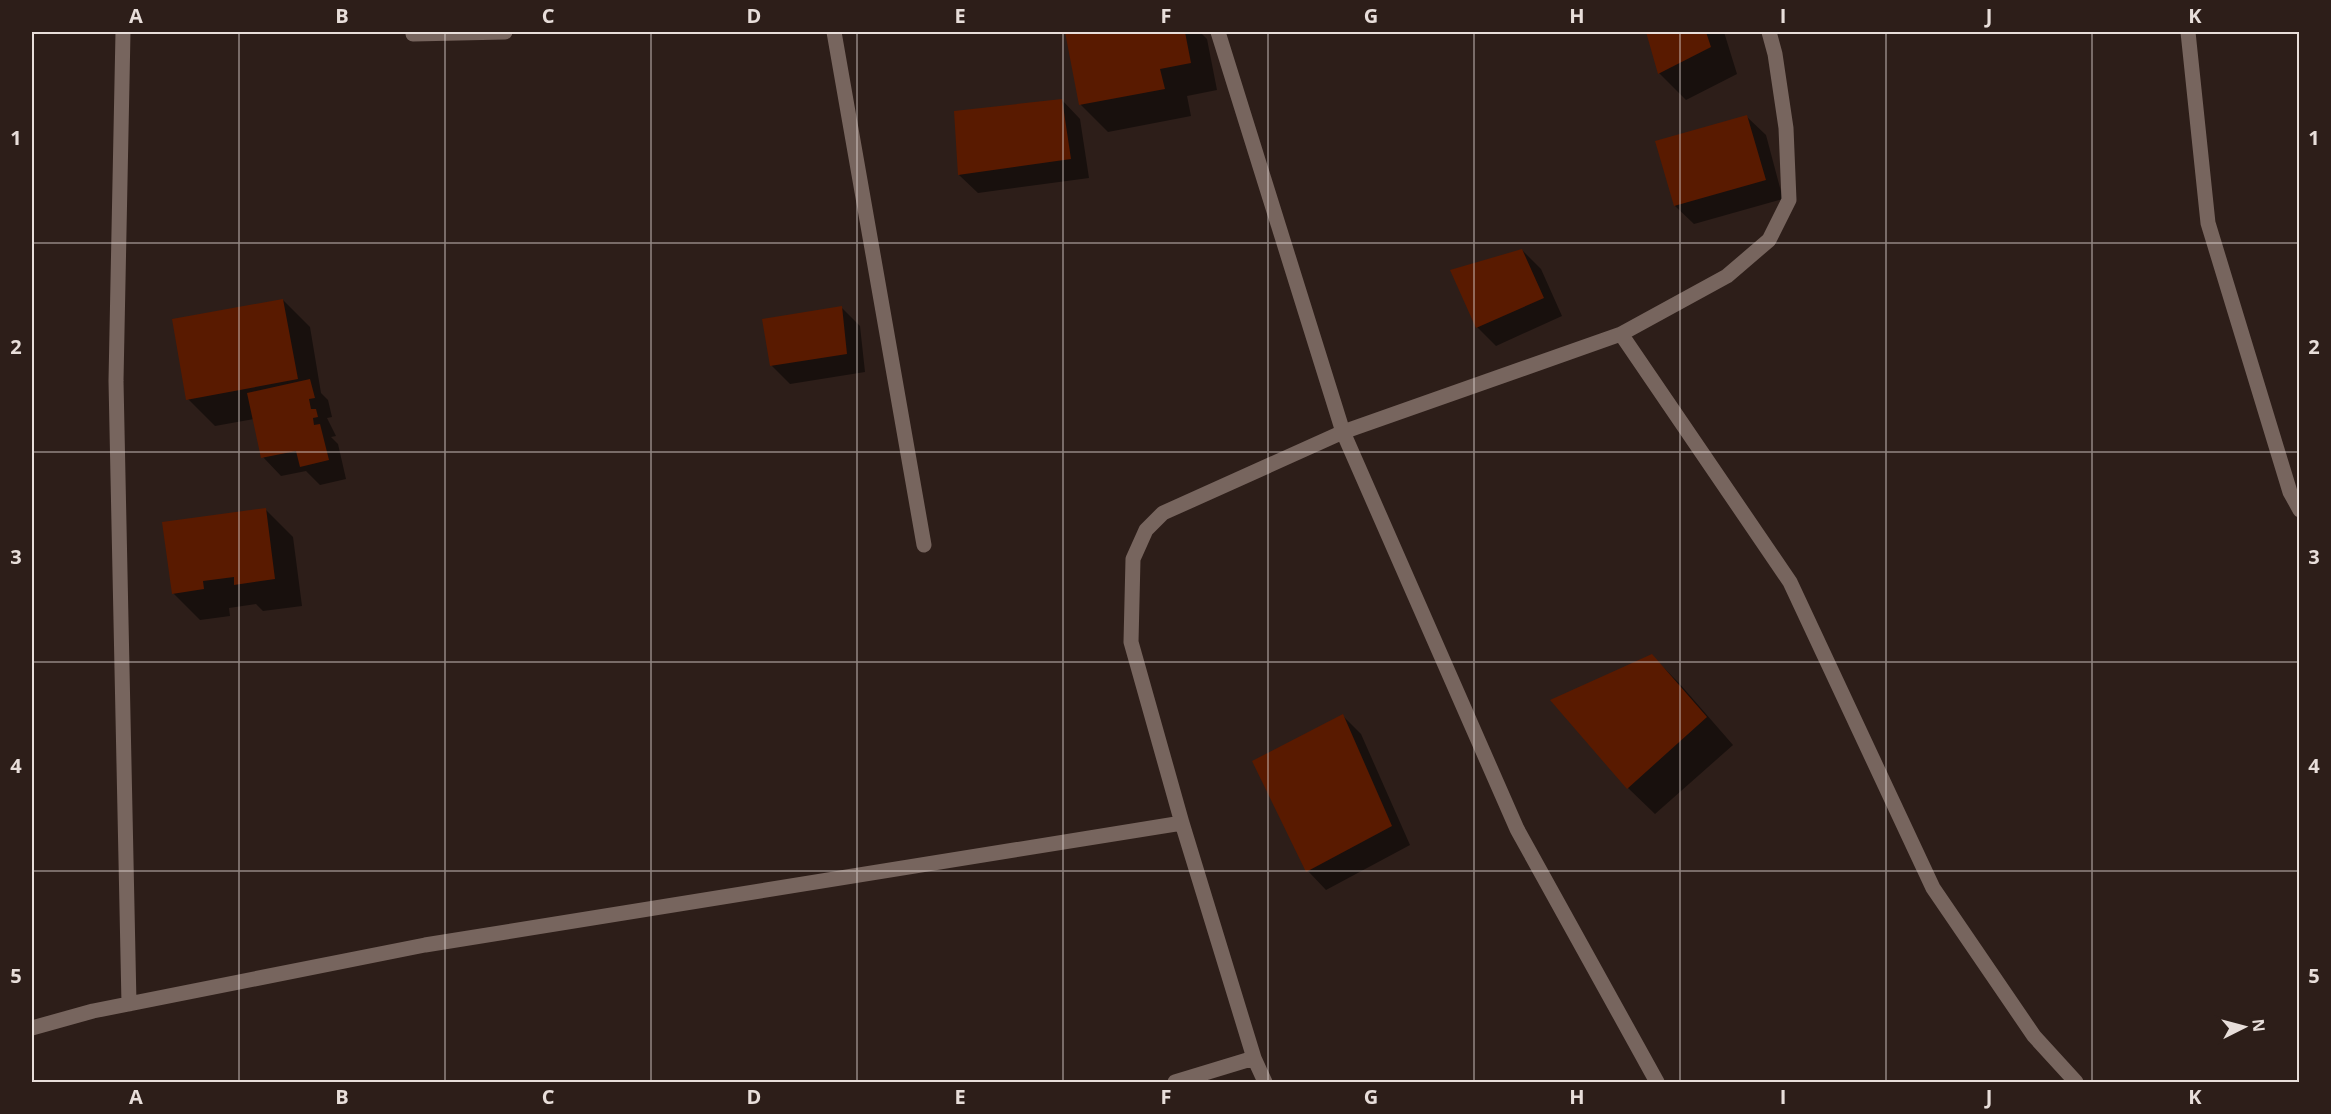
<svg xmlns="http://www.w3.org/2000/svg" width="2331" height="1114" font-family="'Open Sans',sans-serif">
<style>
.shadow{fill:#0007}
.building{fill:#591a00}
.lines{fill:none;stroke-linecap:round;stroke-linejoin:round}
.street{stroke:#77655e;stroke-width:15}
.grid{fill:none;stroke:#e8deda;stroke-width:1.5;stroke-opacity:0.55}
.neatline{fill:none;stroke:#e8deda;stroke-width:2}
.grid-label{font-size:20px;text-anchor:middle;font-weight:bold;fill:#e8deda}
</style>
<rect width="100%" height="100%" fill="#2d1e19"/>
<path class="shadow" d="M1067,32H1200L1207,39L1217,90L1187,96L1191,116L1108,132L1081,105Z
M1647,32H1724L1737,74L1686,100L1659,73Z
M1062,100L1080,119L1089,178L978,193L959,175Z
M1747,117L1766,135L1783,199L1694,224L1675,206Z
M1522,250L1541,269L1562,316L1496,346L1477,327Z
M283,300L310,327L321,393L328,400L332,417L327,418L336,436L331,437L338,444L346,479L320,485L306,471L281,476L263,457L254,419L215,426L188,399Z
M841,307L860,326L865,372L790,384L771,365Z
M266,510L293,537L302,606L263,611L256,604L229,608L230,616L200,620L173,593Z
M1652,656L1679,683L1733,745L1655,814L1628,788Z
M1342,715L1361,734L1410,845L1326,890L1308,871Z"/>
<path class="building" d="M1065,32H1185L1191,63L1160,69L1165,89L1079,105Z
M1646,32H1706L1711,47L1658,74Z
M1062,99L1071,159L958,175L954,111Z
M1747,115L1766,180L1674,206L1655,141Z
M1522,249L1544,298L1476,328L1450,270Z
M283,299L298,379L186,400L172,319Z
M842,306L847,354L770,366L762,319Z
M310,379L315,398L309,399L311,409H316L318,417L313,418L314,425L320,424L329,460L300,467L296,451L261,458L247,393Z
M266,508L275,579L234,585V577L203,581L204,589L172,594L162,522Z
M1652,654L1707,717L1627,789L1550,700Z
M1343,714L1392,826L1306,872L1252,761Z"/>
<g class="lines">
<path class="street" d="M123,32L116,381L129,1004
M834,32L924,545
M1218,32L1343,432L1517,829L1657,1082
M2188,32L2208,223L2290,492L2300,510
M413,34L505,32
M1621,334L1790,582L1933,888L2034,1036L2076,1082
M32,1028L93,1011L425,945L1182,823
M1175,1082L1254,1058
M1265,1082L1254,1058L1182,823L1131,642L1133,559L1146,530L1163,513L1343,432L1621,334L1727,276L1769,240L1789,200L1786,128L1775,54L1769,32"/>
</g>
<path class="grid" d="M239,32V1082M445,32V1082M651,32V1082M857,32V1082M1063,32V1082M1268,32V1082M1474,32V1082M1680,32V1082M1886,32V1082M2092,32V1082M32,243H2300M32,452H2300M32,662H2300M32,871H2300"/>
<rect width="2331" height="1114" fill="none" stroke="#2d1e19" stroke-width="66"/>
<g transform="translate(2244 1027) rotate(84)" stroke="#2d1e19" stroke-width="4.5" paint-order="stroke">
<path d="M0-4.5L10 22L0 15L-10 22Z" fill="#e8deda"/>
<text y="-9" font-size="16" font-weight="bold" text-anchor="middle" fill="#e8deda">N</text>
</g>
<rect x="33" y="33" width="2265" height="1048" class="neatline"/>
<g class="grid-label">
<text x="136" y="23">A</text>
<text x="342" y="23">B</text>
<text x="548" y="23">C</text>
<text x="754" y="23">D</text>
<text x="960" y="23">E</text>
<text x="1166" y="23">F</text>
<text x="1371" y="23">G</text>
<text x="1577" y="23">H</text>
<text x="1783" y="23">I</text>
<text x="1989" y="23">J</text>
<text x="2195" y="23">K</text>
<text x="16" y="145">1</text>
<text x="2314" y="145">1</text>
<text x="16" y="354">2</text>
<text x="2314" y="354">2</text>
<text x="16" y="564">3</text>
<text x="2314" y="564">3</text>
<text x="16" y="773">4</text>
<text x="2314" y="773">4</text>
<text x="16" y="983">5</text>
<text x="2314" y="983">5</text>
<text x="136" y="1104">A</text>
<text x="342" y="1104">B</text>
<text x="548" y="1104">C</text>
<text x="754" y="1104">D</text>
<text x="960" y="1104">E</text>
<text x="1166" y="1104">F</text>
<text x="1371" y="1104">G</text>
<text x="1577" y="1104">H</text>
<text x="1783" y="1104">I</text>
<text x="1989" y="1104">J</text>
<text x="2195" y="1104">K</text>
</g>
</svg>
